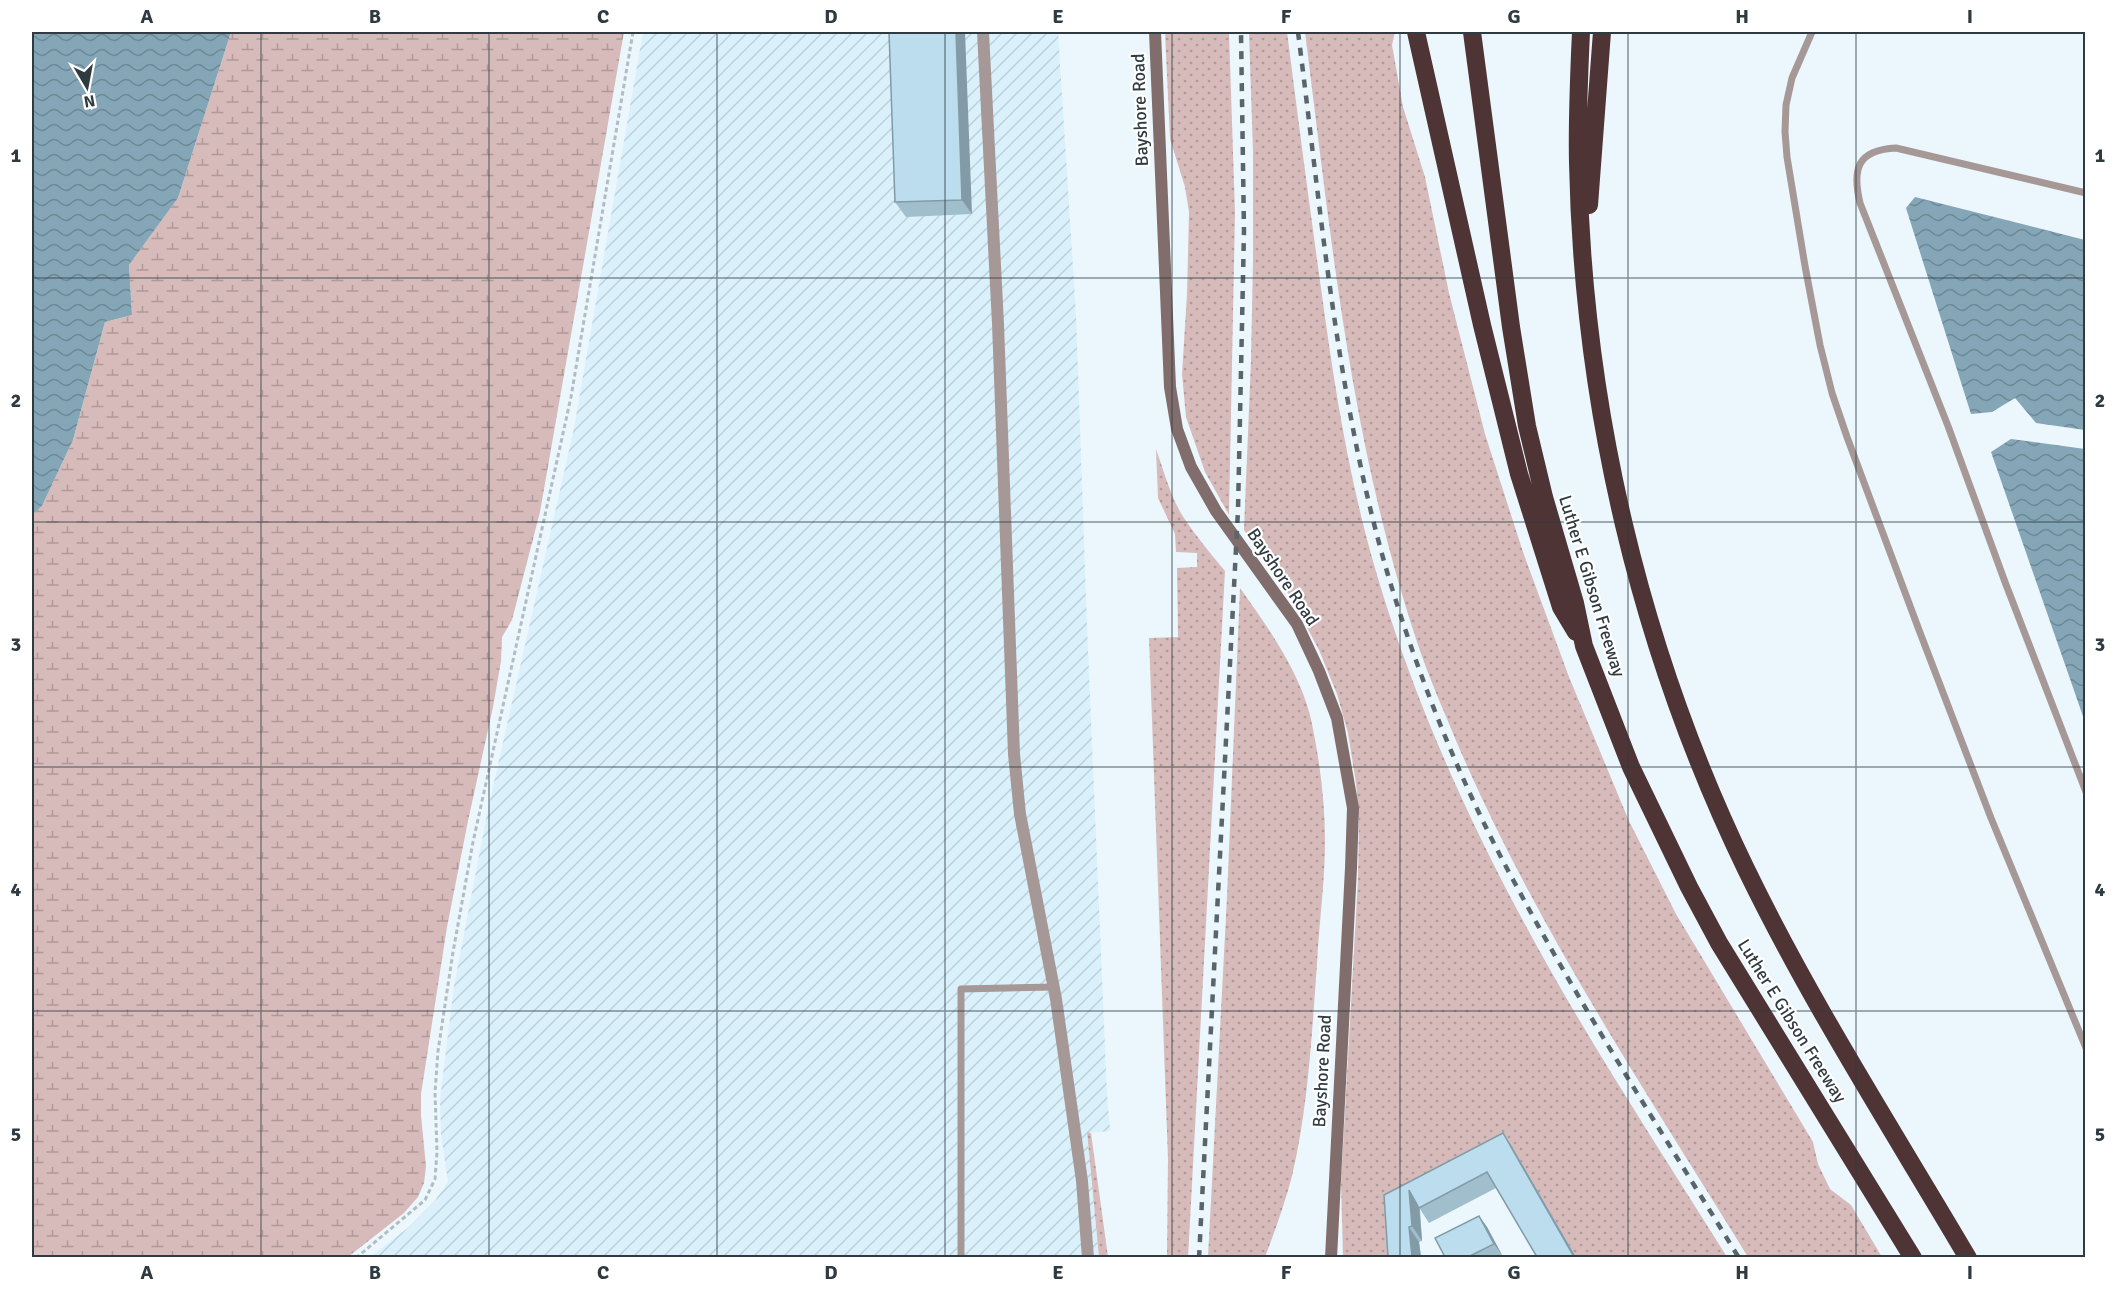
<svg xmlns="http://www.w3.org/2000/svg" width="2117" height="1289" font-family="Signika,sans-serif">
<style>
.industrial{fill:url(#industrial-furrows)}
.grass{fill:url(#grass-dots)}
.wetland{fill:url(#wetland-marsh)}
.water{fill:url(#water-waves)}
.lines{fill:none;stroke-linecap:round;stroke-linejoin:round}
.path{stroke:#b1bdc3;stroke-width:3;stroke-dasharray:4.5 3;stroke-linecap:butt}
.lane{stroke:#a79898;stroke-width:7}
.street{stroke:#a79898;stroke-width:12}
.secondary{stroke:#816d6c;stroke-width:12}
.highway{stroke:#4e3434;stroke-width:18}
.rail{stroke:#59656b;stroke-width:4.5;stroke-dasharray:8 8;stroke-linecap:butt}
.wall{fill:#a1becd}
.shaded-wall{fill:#839ba7}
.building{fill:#bde;stroke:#839ba7;stroke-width:1.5}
.grid{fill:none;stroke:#2f3b41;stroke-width:1.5;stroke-opacity:0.55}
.labels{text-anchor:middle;stroke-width:4.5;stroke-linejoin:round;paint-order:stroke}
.street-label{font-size:18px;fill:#2f3b41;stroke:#fff}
.neatline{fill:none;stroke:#2f3b41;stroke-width:2}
.grid-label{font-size:20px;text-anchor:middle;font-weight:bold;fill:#2f3b41}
</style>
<defs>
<pattern id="industrial-furrows" width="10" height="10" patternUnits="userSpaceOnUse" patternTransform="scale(1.5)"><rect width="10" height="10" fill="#daf1fc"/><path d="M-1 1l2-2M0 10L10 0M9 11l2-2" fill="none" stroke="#bbd0d9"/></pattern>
<pattern id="grass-dots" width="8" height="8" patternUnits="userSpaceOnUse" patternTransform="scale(1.5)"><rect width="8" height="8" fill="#d7bbba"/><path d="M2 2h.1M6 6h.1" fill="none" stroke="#af9999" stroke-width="1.8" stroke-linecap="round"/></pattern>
<pattern id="wetland-marsh" width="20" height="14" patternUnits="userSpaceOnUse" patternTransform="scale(1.5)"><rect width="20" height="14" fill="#d7bbba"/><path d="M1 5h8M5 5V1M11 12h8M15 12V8" fill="none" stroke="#af9999"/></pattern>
<pattern id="water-waves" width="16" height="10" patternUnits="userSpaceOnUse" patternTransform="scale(1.5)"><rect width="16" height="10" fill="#85a6b6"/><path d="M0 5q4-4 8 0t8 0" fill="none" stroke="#6d8896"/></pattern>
</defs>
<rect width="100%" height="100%" fill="#ebf7fd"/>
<path class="industrial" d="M643,32H1058L1076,315L1087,627L1107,1094L1110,1131L1087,1133L1099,1257L369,1258L409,1227L434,1202L448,1182L441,1135L440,1099L454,986L488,809L574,428Z"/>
<path class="grass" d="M1165,32H1229L1235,213L1229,515L1205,472L1186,417L1182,374L1187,294L1189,212L1185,187L1170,139Z
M1249,32H1287C1298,117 1309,203 1321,288C1334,384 1349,481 1377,575C1413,697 1466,816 1527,928C1588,1041 1659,1148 1727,1257H1576L1513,1148L1394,1209L1396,1257H1343L1341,1182L1358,879L1359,821L1356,783L1348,733L1337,694L1319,650L1291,597L1267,566L1244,530L1251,360L1253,261V152Z
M1305,32H1395L1392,45L1403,107L1425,177L1449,293L1485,434L1523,552L1569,677L1629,821L1676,914L1813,1142L1818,1164L1830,1189L1851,1205L1882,1257H1748C1645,1090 1535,925 1457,743C1444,711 1429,678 1418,645C1351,446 1331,238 1305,32Z
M1156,449C1164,471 1170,495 1182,515C1195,535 1210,553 1225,571L1188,1258L1167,1257L1168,1159L1149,638L1178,637L1177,568L1197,567V553L1176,552L1175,534L1158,498Z
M1240,588C1267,626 1298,669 1310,715C1319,755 1325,799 1325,841C1325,882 1319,923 1317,964C1312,1032 1308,1109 1292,1176C1285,1203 1275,1231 1265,1257H1208L1227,897Z
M1087,1132L1091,1133L1108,1257H1099Z"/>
<path class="wetland" d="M231,32H624L540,512L512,620L502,637L501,661L493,707L468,821L447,927L421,1094V1116L426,1166L424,1183L418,1197L404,1213L348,1257H32V515L42,506L73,440L105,322L132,315L129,265L178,198Z"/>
<path class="water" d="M32,32H231L178,198L129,265L132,315L105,322L73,440L42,506L32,515Z
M1915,197L2085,240V430L2036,423L2015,398L1992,412L1971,414L1906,208Z
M2011,439L2085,449V722L1991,452Z"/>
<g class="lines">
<path class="path" d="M356,1258L425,1200L435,1179L437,1152L435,1092L438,1051L453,952L473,842L571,397L633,32"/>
<path class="lane" d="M1812,32L1792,78L1786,105L1785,132L1787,157L1805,266L1820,345L1832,393L1847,437L1919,630L1991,818L2086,1048
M2086,193L1896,148C1857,150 1852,169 1860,203L1948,426L2005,582L2086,792
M961,1258V989L1054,987"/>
<path class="street" d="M983,32L998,324L1014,754L1020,814L1056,999L1082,1181L1088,1258"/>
<path class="secondary" d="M1155,32L1170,387L1177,429L1191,467L1216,511L1297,624L1319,671L1337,718L1353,808L1351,868L1331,1258"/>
<path class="highway" d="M1416,32L1482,325L1519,474L1561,607L1576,632
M1472,32L1511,327L1527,426L1544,497L1575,603L1584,646L1631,767L1689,887L1719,943L1913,1258
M1581,32C1579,75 1577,119 1578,163C1583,407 1640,650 1746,869C1811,1003 1892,1129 1968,1258
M1589,205L1602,32"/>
<path class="rail" d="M1298,32C1321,210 1337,402 1388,575C1420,682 1463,789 1517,887C1585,1014 1664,1135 1739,1258
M1199,1258L1238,510L1244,231L1241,32"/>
</g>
<path class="wall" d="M889,32L972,214L906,217L895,202Z
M1503,1133L1513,1148L1496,1188L1429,1223L1420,1209L1422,1241L1419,1242L1421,1257H1388L1384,1195Z
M1479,1216L1487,1227L1502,1255L1497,1257H1445Z"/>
<path class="shaded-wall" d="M956,32H965L972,214L962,200Z
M1503,1133L1513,1148L1576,1257H1574Z
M1409,1190L1419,1204L1422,1241L1412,1226Z
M1479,1216L1487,1227L1502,1255L1494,1244Z
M1409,1227L1419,1242L1421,1257H1412Z"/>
<path class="building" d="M889,32H956L962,200L895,202Z
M1503,1133L1574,1257H1537L1487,1172L1419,1208L1409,1190L1412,1226L1409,1227L1412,1257H1388L1384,1195Z
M1479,1216L1494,1244L1468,1257H1445L1435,1238Z"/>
<path class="grid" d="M261,32V1258M489,32V1258M717,32V1258M945,32V1258M1172,32V1258M1400,32V1258M1628,32V1258M1856,32V1258M32,278H2086M32,522H2086M32,767H2086M32,1011H2086"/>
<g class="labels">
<g class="street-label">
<text transform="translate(1140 110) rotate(-92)" y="6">Bayshore Road</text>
<text transform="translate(1283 577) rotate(56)" y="6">Bayshore Road</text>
<text transform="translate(1592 586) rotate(73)" y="6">Luther E Gibson Freeway</text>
<text transform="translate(1792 1021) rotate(58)" y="6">Luther E Gibson Freeway</text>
<text transform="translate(1322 1071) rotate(-87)" y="6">Bayshore Road</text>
</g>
</g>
<rect width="2117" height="1289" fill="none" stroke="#ffffff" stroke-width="66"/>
<g transform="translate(87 87) rotate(170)" stroke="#ffffff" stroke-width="4.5" paint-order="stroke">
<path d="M0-4.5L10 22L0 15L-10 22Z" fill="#2f3b41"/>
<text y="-9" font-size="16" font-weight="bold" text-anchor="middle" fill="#2f3b41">N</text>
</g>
<rect x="33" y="33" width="2051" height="1223" class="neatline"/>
<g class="grid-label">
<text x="147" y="23">A</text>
<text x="375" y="23">B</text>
<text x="603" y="23">C</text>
<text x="831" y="23">D</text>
<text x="1058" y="23">E</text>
<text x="1286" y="23">F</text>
<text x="1514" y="23">G</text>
<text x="1742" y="23">H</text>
<text x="1970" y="23">I</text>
<text x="16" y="162">1</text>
<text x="2100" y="162">1</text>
<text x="16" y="407">2</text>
<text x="2100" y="407">2</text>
<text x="16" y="651">3</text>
<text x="2100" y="651">3</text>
<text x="16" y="896">4</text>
<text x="2100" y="896">4</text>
<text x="16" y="1141">5</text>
<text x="2100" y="1141">5</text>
<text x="147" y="1279">A</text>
<text x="375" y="1279">B</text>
<text x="603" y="1279">C</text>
<text x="831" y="1279">D</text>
<text x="1058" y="1279">E</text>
<text x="1286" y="1279">F</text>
<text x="1514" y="1279">G</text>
<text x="1742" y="1279">H</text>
<text x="1970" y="1279">I</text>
</g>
</svg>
